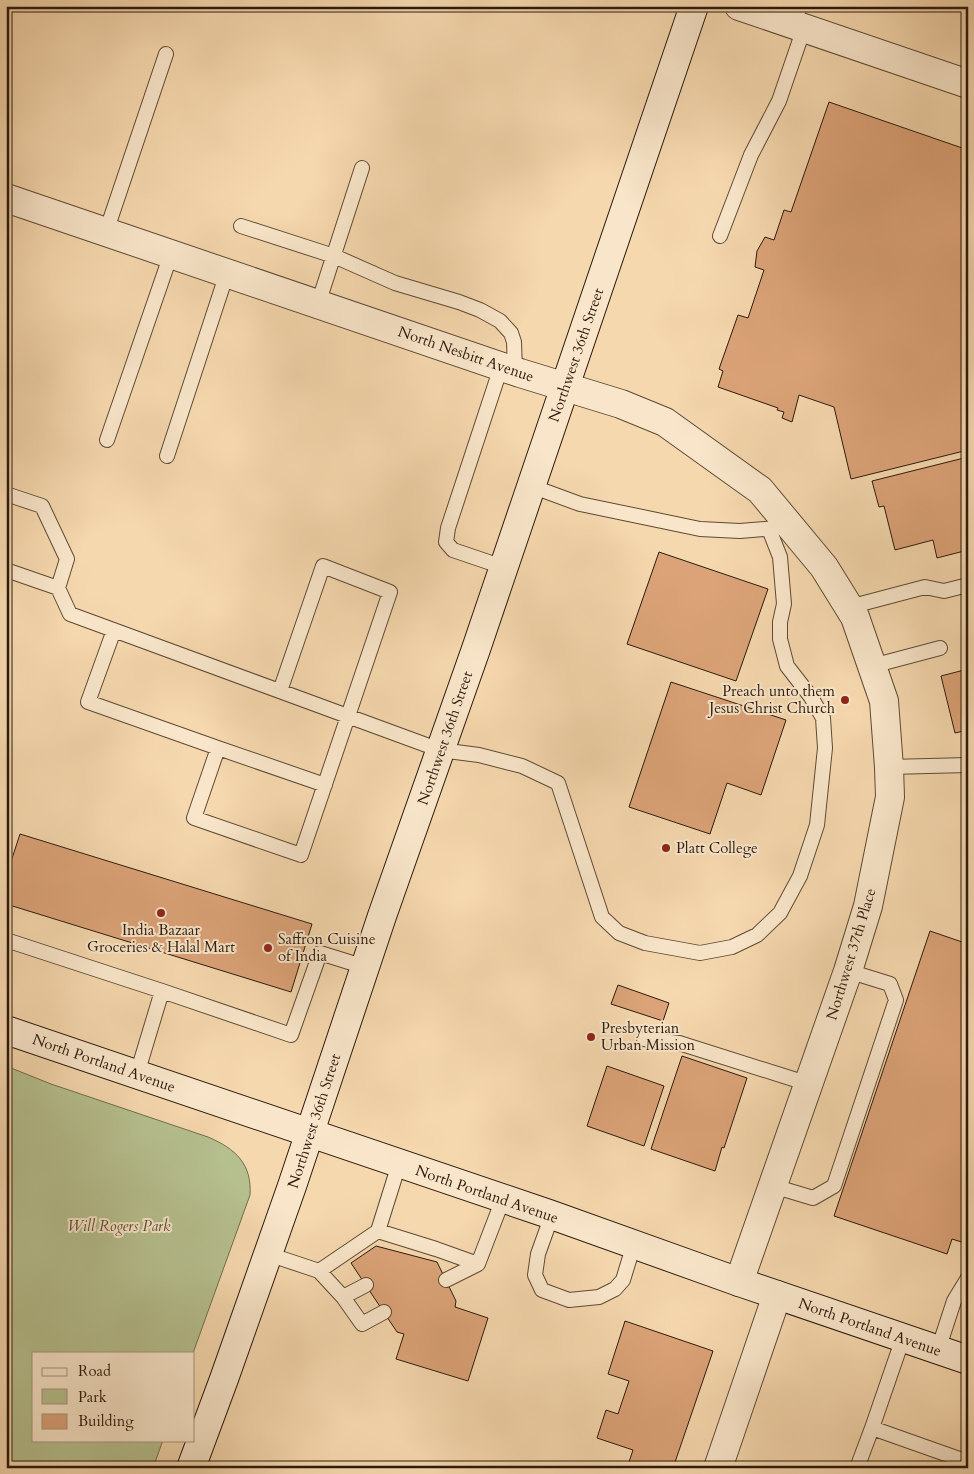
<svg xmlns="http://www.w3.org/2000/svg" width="974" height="1474" font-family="Cardo,serif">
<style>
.green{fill:#b6c08f;stroke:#706d4e}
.building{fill:#dca378;stroke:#2b1a0d}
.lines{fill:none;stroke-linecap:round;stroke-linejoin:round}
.service-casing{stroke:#5e4a35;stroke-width:16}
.minor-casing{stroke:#5e4a35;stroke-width:30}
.secondary-casing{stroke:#2b1a0d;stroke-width:30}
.service{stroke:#f9e6ca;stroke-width:14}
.minor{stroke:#f9e6ca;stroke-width:28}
.secondary{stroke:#f9e6ca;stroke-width:28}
.poi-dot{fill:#8f2418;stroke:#f9e6ca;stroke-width:2}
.labels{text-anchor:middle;stroke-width:4;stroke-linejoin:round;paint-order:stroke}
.street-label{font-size:15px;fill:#2b1a0d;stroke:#f9e6ca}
.poi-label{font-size:15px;fill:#2b1a0d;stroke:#f9e6ca;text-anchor:start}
.park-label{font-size:15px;font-style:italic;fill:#554c34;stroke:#f9e6ca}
</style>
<rect width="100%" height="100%" fill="#f6d8ae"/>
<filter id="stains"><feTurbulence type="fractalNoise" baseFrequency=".004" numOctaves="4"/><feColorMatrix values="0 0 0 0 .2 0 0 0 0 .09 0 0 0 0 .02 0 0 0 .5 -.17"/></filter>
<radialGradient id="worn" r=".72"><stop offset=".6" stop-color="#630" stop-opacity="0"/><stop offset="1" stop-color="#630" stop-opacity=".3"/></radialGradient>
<path class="green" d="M6,1066L51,1084L208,1137C236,1149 252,1164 250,1195L193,1353H34V1440H163L153,1468H6Z"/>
<path class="building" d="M829,102L968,150V450L851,479L834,407L799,395L792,422L782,418L784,412L777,410L778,408L718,387L723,371L719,369L738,315L748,318L764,270L755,267L757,251L765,237L774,240L784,210L791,212Z
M968,457V550L937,558L933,540L895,550L884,506L879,507L872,481Z
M659,552L768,589L736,681L627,644Z
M968,669V730L955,733L941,676Z
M671,682L786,720L761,795L727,783L710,834L629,807Z
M20,834L312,924L291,992L6,904V877Z
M930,931L968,944V1244L952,1239L947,1254L834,1216Z
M618,985L669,1003L663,1021L611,1004Z
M682,1056L747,1078L724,1148L722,1147L715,1171L651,1149Z
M607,1066L664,1086L644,1146L587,1126Z
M376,1246L437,1262L456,1301L455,1307L488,1318L468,1381L396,1359L404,1334L397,1332L351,1263Z
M625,1321L713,1351L673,1468H627L633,1450L597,1438L606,1410L618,1414L629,1381L608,1374Z"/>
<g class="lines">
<g class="service-casing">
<path id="service" d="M793,25L800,6
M241,226L334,256L395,283L459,302L480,310L500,321L511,333L514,342L515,371
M106,232L166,54
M720,236L751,155L779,101L804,28
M318,304L362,168
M501,367L448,528L446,542L453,550L503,567
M107,440L171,254
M167,456L227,273
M531,486L580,504L700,529L740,531L776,528
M6,494L42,506L67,559L58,588
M6,570L58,588L70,614L440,750L479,755L522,766L558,783L602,917L619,933L645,943L700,953L732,947L757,935L780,913L800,876L817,825L825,748L823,718L811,697L787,666L780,639V622L784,604L780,557L769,529
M849,607L925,587L944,591L968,585
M114,630L88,702L218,748
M872,666L940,648
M280,691L323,566L390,592L301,855L194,818L218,748L325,785
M889,767L968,765
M6,940L162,991
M644,1039L679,1043L809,1084
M137,1074L162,991L291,1035L320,953L365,967
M399,1164L378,1231L436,1249L478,1264
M773,1186L813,1198L834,1186L896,1000L890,984L848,971
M552,1215L538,1254L535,1275L542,1290L569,1300L599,1297L615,1289L623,1280L634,1244
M268,1254L319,1271L343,1297L362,1324L384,1312
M319,1271L378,1231
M446,1280L478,1264L503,1199
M343,1297L366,1285
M903,1338L872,1428L968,1462
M938,1350L954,1301L968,1278
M857,1468L872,1428"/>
</g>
<g class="minor-casing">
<path id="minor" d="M739,6L968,84
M6,198L520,373L621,404L665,422L760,490L824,567L855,617L884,701L889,767L890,797L868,906L848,971L739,1282
M718,1468L777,1295"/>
</g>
<g class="secondary-casing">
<path id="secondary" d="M6,1030L549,1214L739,1282L968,1360
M191,1468L224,1379L292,1186L382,916L476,649L694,6"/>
</g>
<use href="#service" class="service"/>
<use href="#minor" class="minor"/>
<use href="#secondary" class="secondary"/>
</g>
<g class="poi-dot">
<circle cx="845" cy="700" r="5"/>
<circle cx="666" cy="848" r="5"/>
<circle cx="161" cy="913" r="5"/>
<circle cx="268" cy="948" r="5"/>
<circle cx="591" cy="1037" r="5"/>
</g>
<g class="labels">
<g class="street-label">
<text transform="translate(466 354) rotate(19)" y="5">North Nesbitt Avenue</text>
<text transform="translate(576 355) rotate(-71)" y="5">Northwest 36th Street</text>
<text transform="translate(445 738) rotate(-71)" y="5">Northwest 36th Street</text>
<text transform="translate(851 954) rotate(-73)" y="5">Northwest 37th Place</text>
<text transform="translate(104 1063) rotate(19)" y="5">North Portland Avenue</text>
<text transform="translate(314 1121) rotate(-72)" y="5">Northwest 36th Street</text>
<text transform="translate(487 1194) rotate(19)" y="5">North Portland Avenue</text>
<text transform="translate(870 1327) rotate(19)" y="5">North Portland Avenue</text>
</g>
<g class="poi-label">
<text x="835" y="696" text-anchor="end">Preach unto them<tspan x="835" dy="17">Jesus Christ Church</tspan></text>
<text x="676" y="853">Platt College</text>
<text x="161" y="935" text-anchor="middle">India Bazaar<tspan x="161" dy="17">Groceries &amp; Halal Mart</tspan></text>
<text x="278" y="944">Saffron Cuisine<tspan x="278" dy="17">of India</tspan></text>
<text x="601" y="1033">Presbyterian<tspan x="601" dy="17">Urban Mission</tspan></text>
</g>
<g class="park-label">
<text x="119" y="1231">Will Rogers Park</text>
</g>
</g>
<rect width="974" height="1474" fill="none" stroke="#f6d8ae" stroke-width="25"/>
<rect x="8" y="8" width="959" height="1459" fill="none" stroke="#2b1a0d" stroke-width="2.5"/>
<rect x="12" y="12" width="949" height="1449" fill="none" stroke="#2b1a0d"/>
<rect x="32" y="1352" width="162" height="90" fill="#f9e6ca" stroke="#a7947e"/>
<rect x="42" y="1368" width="25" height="8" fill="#f9e6ca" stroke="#a7947e"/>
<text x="78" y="1376" font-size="15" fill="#2b1a0d">Road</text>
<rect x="42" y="1389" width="25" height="15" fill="#b6c08f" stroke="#a7947e"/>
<text x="78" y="1402" font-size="15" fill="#2b1a0d">Park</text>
<rect x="42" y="1414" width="25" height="15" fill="#dca378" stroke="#a7947e"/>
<text x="78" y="1426" font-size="15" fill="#2b1a0d">Building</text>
<rect width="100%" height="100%" filter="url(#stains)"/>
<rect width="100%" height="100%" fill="url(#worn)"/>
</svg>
